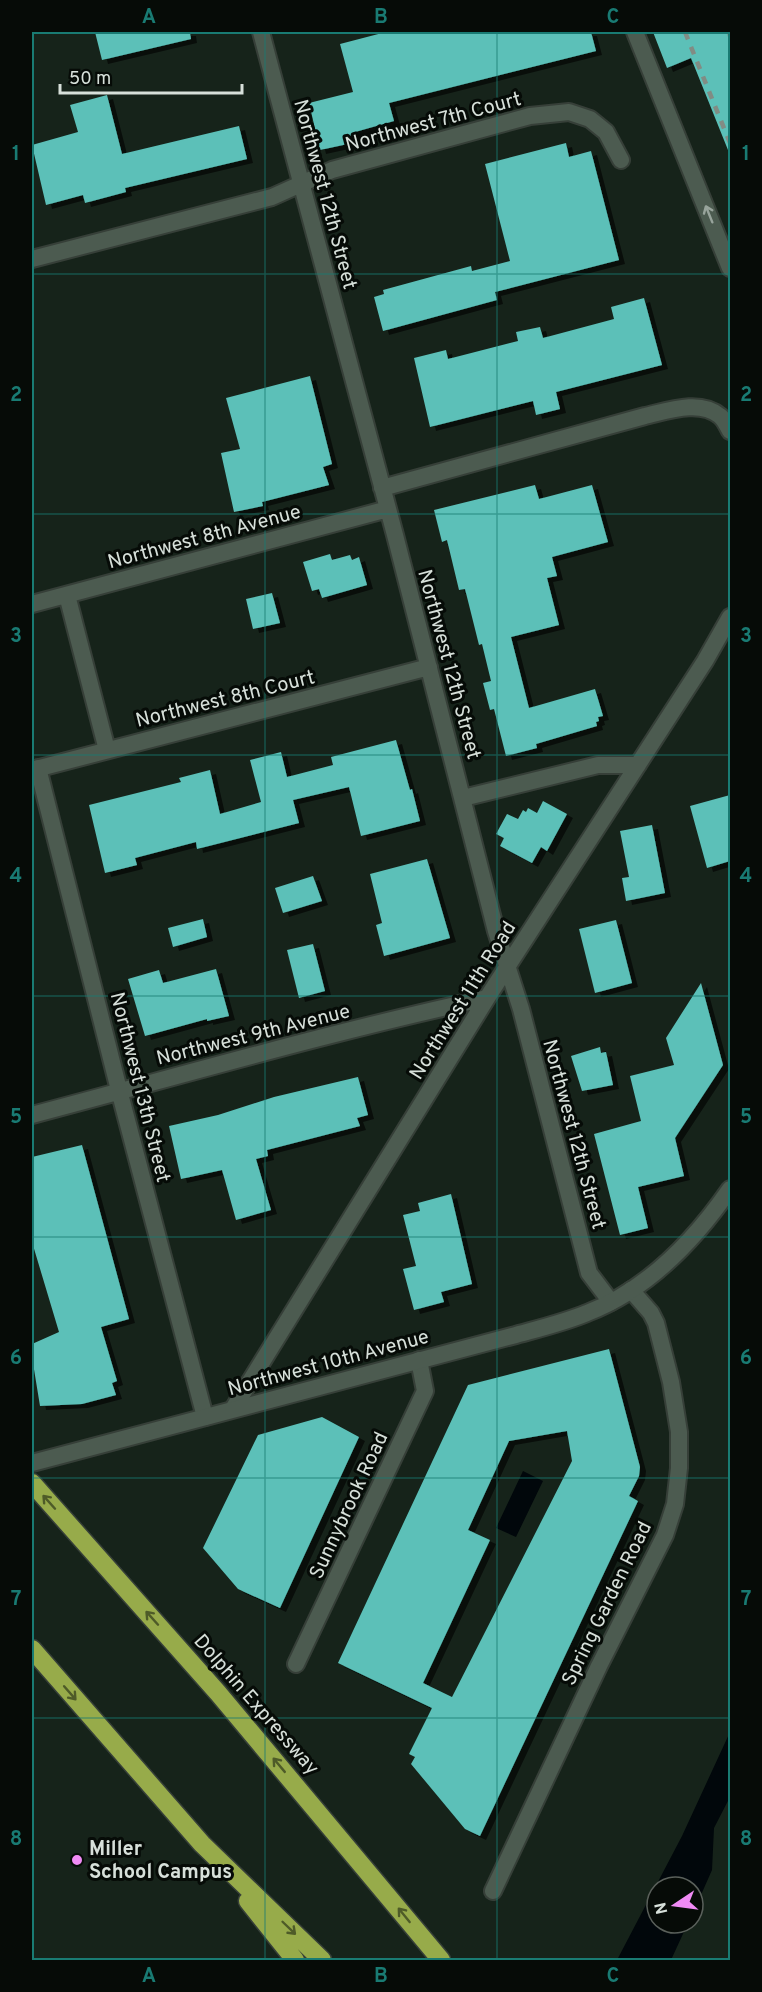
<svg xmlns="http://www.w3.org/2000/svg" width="762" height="1992" font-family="Overpass,sans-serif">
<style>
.water{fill:#01070b}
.building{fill:#5bc0b8;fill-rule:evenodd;filter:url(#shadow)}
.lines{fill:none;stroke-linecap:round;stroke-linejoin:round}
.minor-casing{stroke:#363f38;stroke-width:20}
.tertiary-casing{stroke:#363f38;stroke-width:20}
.motorway-casing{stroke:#363f38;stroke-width:21}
.minor{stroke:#4c5b50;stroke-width:16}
.tertiary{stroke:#4c5b50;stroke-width:16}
.motorway{stroke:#97ab4a;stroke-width:18}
.rail{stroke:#818c84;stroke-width:4.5;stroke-dasharray:8 8;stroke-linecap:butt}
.oneway{stroke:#98a49c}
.oneway2{stroke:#4e5b28}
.grid{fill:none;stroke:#197b73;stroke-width:1.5;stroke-opacity:0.55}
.poi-dot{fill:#f08bf5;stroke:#060b07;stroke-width:2}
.labels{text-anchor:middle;stroke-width:6;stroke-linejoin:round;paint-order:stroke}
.street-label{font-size:20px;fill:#d7e0da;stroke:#060b07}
.poi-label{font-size:20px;font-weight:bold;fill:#d7e0da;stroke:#060b07;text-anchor:start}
.neatline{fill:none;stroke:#197b73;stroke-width:2}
.grid-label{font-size:20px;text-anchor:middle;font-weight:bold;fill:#197b73}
</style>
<defs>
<filter id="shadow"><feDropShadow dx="6" dy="4" stdDeviation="0" flood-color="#0009"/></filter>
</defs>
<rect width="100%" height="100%" fill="#16231a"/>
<path class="water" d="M523,1471L543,1481L516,1537L496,1528Z
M730,1732V1797L714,1828L712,1870L693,1913V1887H657V1923H688L671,1960H617L682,1836Z"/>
<path class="building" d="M95,32H190L191,39L102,60Z
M386,32H591L596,51L389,103L394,121L355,132L357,142L320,150L309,103L353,92L340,44Z
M653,32H730V155L691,58L667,68Z
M107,95L122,154L239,126L247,159L125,188L126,192L85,203L83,195L46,205L32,145L78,132L70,105Z
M566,143L569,157L591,151L619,260L495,292L497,300L383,331L374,297L384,294L383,290L471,266L472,271L510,261L485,164Z
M644,298L662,365L556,392L560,409L536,415L533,401L430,427L414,358L446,350L448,359L518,341L516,332L540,327L543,338L614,319L611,307Z
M310,376L332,464L323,467L329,485L262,502L263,506L234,512L221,453L240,449L226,398Z
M535,485L539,499L592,485L608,542L552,557L557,576L547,578L559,625L511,637L529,708L595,689L603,716L598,717L599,721L596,722L597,726L536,744L537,748L506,756L494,709L490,710L483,683L491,681L482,644L479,645L465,589L459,590L447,540L442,542L434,510Z
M330,554L332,560L350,555L352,560L359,557L367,585L322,598L319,589L312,591L303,562Z
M272,593L280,623L253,629L246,599Z
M396,740L410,790L412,789L420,821L361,836L349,787L293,800L299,823L197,849L196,842L135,858L137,865L105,873L89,805L181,782L179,778L210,770L220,814L261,802L250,760L281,752L287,777L333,765L331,757Z
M730,795V861L707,868L690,806Z
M543,801L567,814L547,851L541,847L532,863L500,846L504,838L496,834L507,814L518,819L523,810L526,812L528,808L537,813Z
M652,825L665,893L626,901L622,878L629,877L620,831Z
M427,859L450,938L384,956L376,925L382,923L370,874Z
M313,876L322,901L283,913L275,888Z
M203,919L207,937L173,947L168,928Z
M616,920L632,983L595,993L579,929Z
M313,944L325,991L299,998L287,950Z
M216,969L229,1016L207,1021V1019L145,1036L128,979L159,970L163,983Z
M701,983L723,1065L675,1138L684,1176L638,1187L648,1228L620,1235L594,1134L641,1121L630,1076L674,1065L666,1038Z
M600,1047L601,1053L606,1052L613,1085L582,1091L571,1056Z
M358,1077L368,1115L357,1118L360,1126L267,1150L268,1156L256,1159L271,1210L236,1220L222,1170L181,1179L169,1126L218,1115L274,1097Z
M82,1145L129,1319L101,1327L117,1381L112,1383L116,1395L82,1404L40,1406L32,1357V1344L59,1332L32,1242V1157Z
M451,1194L472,1284L441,1292L444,1302L414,1310L403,1269L416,1266L403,1215L420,1211L418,1203Z
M609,1349L640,1467L639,1476L629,1496L638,1501L480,1836L465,1829L411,1764L415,1757L409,1754L432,1708L338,1663L468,1385ZM567,1431L572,1461L452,1697L423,1683L490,1540L468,1530L509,1441Z
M322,1417L359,1437L280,1608L238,1589L203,1548L258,1435Z"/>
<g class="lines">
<g class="minor-casing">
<path id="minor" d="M261,32L395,535L496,931L521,1009L589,1273L611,1302
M32,259L272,197L332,170L530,116L569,112L590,119L606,132L621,160
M382,488L645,416C667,411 700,399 720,416C724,419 728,427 730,431
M67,595L107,750
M32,604L388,509
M38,768L119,1090L205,1417
M32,770L429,667
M463,798L598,765H638
M32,1115C183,1075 334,1031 487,998
M233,1409L487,998L705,661L730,617
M296,1664L425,1391L419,1360
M493,1891L599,1666L665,1535L675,1504L679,1468V1432L671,1382L656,1323L651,1313L631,1290"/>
</g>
<g class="tertiary-casing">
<path id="tertiary" d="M635,32L730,268
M32,1463L512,1336C537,1329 563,1323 587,1313C647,1290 694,1241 730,1189"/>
</g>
<g class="motorway-casing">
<path id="motorway" d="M32,1483L218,1693L441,1960
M32,1649L202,1844L322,1960
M248,1901L295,1960"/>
</g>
<use href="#minor" class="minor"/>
<use href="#tertiary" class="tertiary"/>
<use href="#motorway" class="motorway"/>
<path class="rail" d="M685,32L730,143
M729,32L730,36"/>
</g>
<defs><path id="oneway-shaft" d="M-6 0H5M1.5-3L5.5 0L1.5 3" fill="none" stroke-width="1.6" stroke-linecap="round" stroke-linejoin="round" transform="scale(1.5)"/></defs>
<use class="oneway" href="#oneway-shaft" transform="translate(709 214) rotate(-112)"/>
<g class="oneway2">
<use href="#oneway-shaft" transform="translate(49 1502) rotate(-132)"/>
<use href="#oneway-shaft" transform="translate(152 1618) rotate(-132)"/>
<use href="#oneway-shaft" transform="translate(70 1693) rotate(49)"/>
<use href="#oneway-shaft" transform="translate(279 1765) rotate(-130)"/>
<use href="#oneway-shaft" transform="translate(404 1915) rotate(-129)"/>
<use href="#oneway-shaft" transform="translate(289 1928) rotate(44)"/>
</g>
<path class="grid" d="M265,32V1960M497,32V1960M32,274H730M32,514H730M32,755H730M32,996H730M32,1237H730M32,1478H730M32,1718H730"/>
<circle class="poi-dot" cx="77" cy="1860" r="6"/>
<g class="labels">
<g class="street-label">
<text transform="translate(433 121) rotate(-15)" y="7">Northwest 7th Court</text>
<text transform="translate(326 194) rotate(75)" y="7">Northwest 12th Street</text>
<text transform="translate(204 536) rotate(-15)" y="7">Northwest 8th Avenue</text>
<text transform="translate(450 664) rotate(75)" y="7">Northwest 12th Street</text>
<text transform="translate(225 698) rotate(-14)" y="7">Northwest 8th Court</text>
<text transform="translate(462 1000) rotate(-58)" y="7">Northwest 11th Road</text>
<text transform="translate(253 1034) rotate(-14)" y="7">Northwest 9th Avenue</text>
<text transform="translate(141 1087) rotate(76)" y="7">Northwest 13th Street</text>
<text transform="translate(575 1134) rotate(75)" y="7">Northwest 12th Street</text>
<text transform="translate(328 1362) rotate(-15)" y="7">Northwest 10th Avenue</text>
<text transform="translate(348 1505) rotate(-65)" y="7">Sunnybrook Road</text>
<text transform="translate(606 1603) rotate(-64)" y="7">Spring Garden Road</text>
<text transform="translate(257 1704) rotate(49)" y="7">Dolphin Expressway</text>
</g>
<g class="poi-label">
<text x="89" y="1855">Miller<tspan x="89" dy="23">School Campus</tspan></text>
</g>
</g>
<rect width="762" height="1992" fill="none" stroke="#060b07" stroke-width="66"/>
<g transform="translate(675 1905) rotate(257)"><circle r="28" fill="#060b07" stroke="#5a605b" stroke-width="1.5"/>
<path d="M0-4.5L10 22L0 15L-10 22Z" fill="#f08bf5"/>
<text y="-9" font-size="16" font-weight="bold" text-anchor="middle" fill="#d7e0da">N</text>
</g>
<path d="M60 84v9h182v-9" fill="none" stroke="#d7e0da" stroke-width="3"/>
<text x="69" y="84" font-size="18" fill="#d7e0da" stroke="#060b07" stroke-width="4.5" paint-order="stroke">50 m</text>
<rect x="33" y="33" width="696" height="1926" class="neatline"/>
<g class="grid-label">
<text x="149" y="23">A</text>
<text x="381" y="23">B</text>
<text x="613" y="23">C</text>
<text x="16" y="160">1</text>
<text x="746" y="160">1</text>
<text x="16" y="401">2</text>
<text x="746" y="401">2</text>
<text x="16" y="642">3</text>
<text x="746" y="642">3</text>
<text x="16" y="882">4</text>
<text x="746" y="882">4</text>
<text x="16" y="1123">5</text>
<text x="746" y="1123">5</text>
<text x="16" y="1364">6</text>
<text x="746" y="1364">6</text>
<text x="16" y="1605">7</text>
<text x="746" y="1605">7</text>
<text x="16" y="1845">8</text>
<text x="746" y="1845">8</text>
<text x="149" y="1982">A</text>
<text x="381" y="1982">B</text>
<text x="613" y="1982">C</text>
</g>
</svg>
